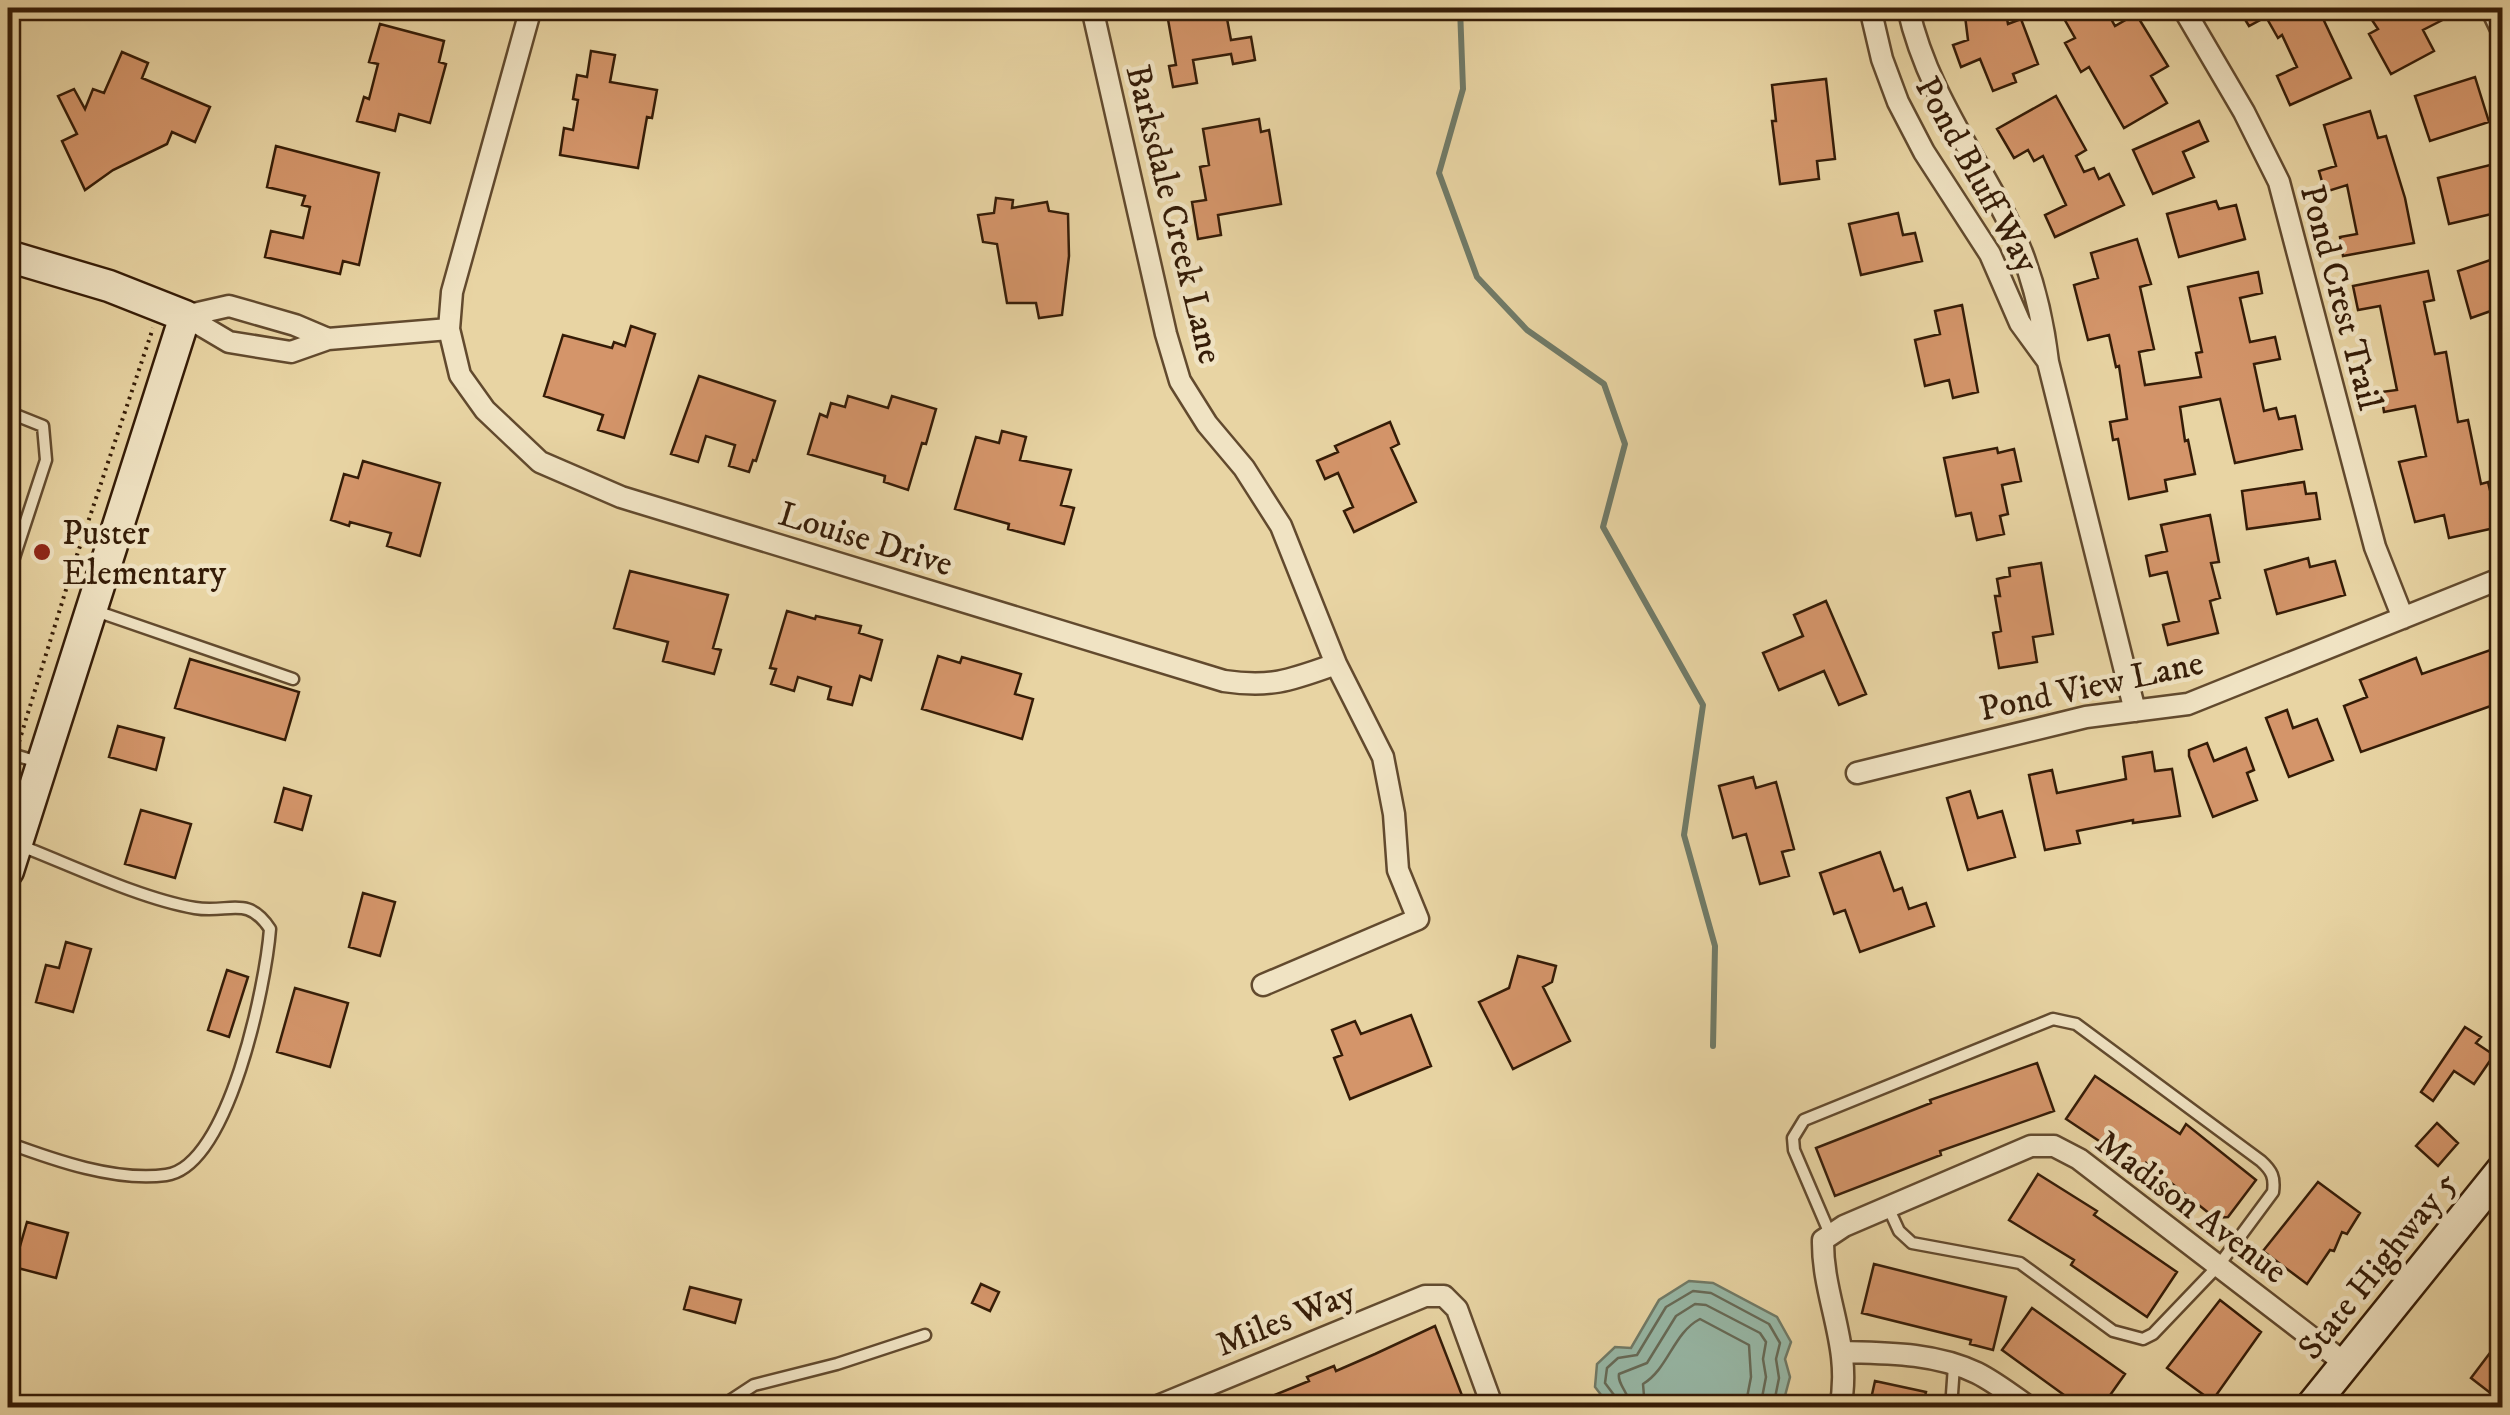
<svg xmlns="http://www.w3.org/2000/svg" width="2510" height="1415" font-family="'IM FELL DW Pica',serif">
<style>
.water{fill:#97b8a7;stroke:#707a67;stroke-width:2.5}
.lines{fill:none;stroke-linecap:round;stroke-linejoin:round}
.shore{stroke:#666a57;stroke-width:2.5}
.stream{stroke:#707a67;stroke-width:6}
.building{fill:#d4956a;stroke:#351c07;stroke-width:2.5}
.lane-casing{stroke:#624a2e;stroke-width:15}
.street-casing{stroke:#624a2e;stroke-width:25}
.secondary-casing{stroke:#351c07;stroke-width:35}
.path{stroke:#351c07;stroke-width:4;stroke-dasharray:2.5 5;stroke-linecap:butt}
.lane{stroke:#f0e3c3;stroke-width:10}
.street{stroke:#f0e3c3;stroke-width:20}
.secondary{stroke:#f0e3c3;stroke-width:30}
.poi-dot{fill:#8f2418;stroke:#f0e3c3;stroke-width:4}
.labels{text-anchor:middle;stroke-width:9;stroke-linejoin:round;paint-order:stroke}
.street-label{font-size:35px;fill:#351c07;stroke:#f0e3c3}
.poi-label{font-size:35px;fill:#351c07;stroke:#f0e3c3;text-anchor:start}
</style>
<rect width="100%" height="100%" fill="#e8d4a3"/>
<filter id="stains"><feTurbulence type="fractalNoise" baseFrequency=".002" numOctaves="4"/><feColorMatrix values="0 0 0 0 .2 0 0 0 0 .09 0 0 0 0 .02 0 0 0 .5 -.17"/></filter>
<radialGradient id="worn" r=".72"><stop offset=".6" stop-color="#630" stop-opacity="0"/><stop offset="1" stop-color="#630" stop-opacity=".3"/></radialGradient>
<path class="water" d="M1689,1281L1713,1283L1777,1317L1791,1342L1785,1359L1790,1377L1782,1407H1607L1608,1404L1595,1387L1597,1364L1615,1347L1631,1348L1659,1300Z"/>
<g class="lines">
<path class="shore" d="M1618,1408L1617,1399L1605,1383L1607,1368L1618,1358L1637,1355L1666,1307L1693,1291L1711,1293L1769,1324L1780,1343L1776,1359L1779,1378L1773,1408
M1630,1408C1631,1394 1617,1385 1619,1374L1647,1363L1676,1316L1695,1304L1706,1305L1760,1333L1766,1342L1763,1359L1766,1377L1760,1408
M1645,1408L1643,1384C1669,1368 1673,1333 1700,1319L1749,1345L1751,1377L1745,1408"/>
<path class="stream" d="M1460,8L1463,89L1439,173L1477,277L1527,330L1604,384L1625,444L1603,527L1703,705L1684,835L1715,946L1713,1046"/>
</g>
<path class="building" d="M1166,8H1225L1231,40L1251,37L1255,60L1233,64L1231,54L1193,60L1197,83L1173,87L1169,66L1176,65Z
M1964,8H2005L2008,24L2021,19L2038,64L2013,74L2016,82L1993,91L1980,59L1961,67L1953,45L1968,40Z
M2058,8H2105L2115,26L2136,14L2168,66L2151,76L2167,103L2124,128L2089,67L2081,72L2065,43L2075,38Z
M2238,8H2318L2351,78L2290,105L2277,76L2297,67L2282,35L2278,38L2266,17L2249,26Z
M2364,8H2466L2423,30L2434,51L2391,74L2369,34L2378,29Z
M380,24L444,41L439,62L446,64L430,123L399,114L395,131L357,121L364,97L369,99L378,64L369,62Z
M591,51L615,55L610,82L657,90L652,118L647,117L638,168L560,155L564,128L573,130L578,100L573,99L577,75L587,77Z
M122,52L148,63L142,78L210,107L195,142L172,132L167,144L113,170L85,190L62,141L77,134L58,96L74,89L85,109L93,89L104,93Z
M2475,77L2489,122L2430,141L2415,96Z
M1826,79L1835,159L1817,161L1819,179L1780,184L1772,121H1776L1772,85Z
M2056,96L2086,150L2076,156L2084,172L2094,168L2099,179L2109,174L2124,205L2055,237L2045,215L2066,205L2043,156L2034,161L2028,150L2014,158L1997,129Z
M2370,111L2378,138L2386,136L2405,198L2414,243L2343,256L2340,237L2357,234L2347,185L2325,192L2319,171L2336,166L2324,125Z
M1259,119L1261,132L1269,130L1281,204L1218,215L1221,235L1198,239L1192,202L1206,200L1200,167L1209,165L1203,129Z
M2199,121L2208,141L2183,152L2194,177L2153,194L2133,150Z
M276,146L379,173L359,265L343,261L340,274L265,257L271,231L303,238L310,207L302,205L305,196L267,187Z
M2502,162V182L2493,185L2500,212L2449,224L2438,178Z
M996,198L1013,200L1012,208L1047,202L1049,211L1068,214L1069,256L1062,315L1039,318L1036,303H1007L997,244L983,242L978,215L994,213Z
M2216,201L2219,209L2236,205L2245,239L2179,257L2167,214Z
M1898,213L1903,235L1915,233L1922,261L1861,275L1849,224Z
M2137,239L2151,284L2140,287L2154,349L2139,352L2145,385L2201,377L2196,353L2202,352L2188,287L2258,272L2262,293L2240,298L2250,342L2275,337L2280,359L2254,364L2264,411L2276,408L2279,419L2295,416L2302,449L2235,463L2220,399L2180,407L2185,441L2188,440L2195,474L2165,480L2167,491L2129,499L2118,439L2113,440L2110,422L2127,419L2119,366L2116,367L2109,335L2088,340L2074,285L2098,278L2091,253Z
M2502,256V307L2471,318L2458,271Z
M2428,271L2434,300L2424,302L2435,354L2446,352L2458,422L2468,420L2481,484L2488,482L2499,527L2449,538L2444,515L2415,522L2399,462L2426,456L2415,406L2384,412L2381,392L2397,390L2380,306L2358,310L2353,286Z
M1962,305L1978,392L1953,398L1949,380L1925,386L1915,340L1940,334L1935,311Z
M631,326L655,334L624,438L598,430L603,415L544,396L563,335L612,348L614,342L625,346Z
M699,376L775,401L756,461L753,460L749,472L729,466L735,445L706,436L698,462L671,454Z
M848,396L888,408L892,396L936,409L926,444L922,443L908,490L884,482L885,476L808,454L820,414L827,417L831,403L845,407Z
M1390,422L1399,444L1391,448L1416,502L1354,532L1344,511L1353,507L1338,473L1325,479L1317,461L1338,452L1335,446Z
M1002,431L1026,437L1020,460L1071,470L1061,505L1074,508L1064,544L1008,529L1009,524L955,509L976,437L999,443Z
M1997,448L1998,453L2014,449L2021,481L2002,485L2008,514L2000,516L2004,534L1977,540L1971,513L1956,516L1944,458Z
M363,461L440,483L420,556L387,546L391,533L350,522L349,526L331,520L344,474L358,478Z
M2304,482L2306,494L2316,493L2320,519L2247,529L2242,491Z
M2210,515L2219,562L2211,563L2220,598L2210,601L2218,633L2168,645L2163,625L2179,621L2167,572L2150,576L2146,556L2167,551L2161,525Z
M2308,558L2310,567L2335,561L2345,595L2277,614L2265,570Z
M2041,563L2053,634L2033,637L2037,662L1999,668L1993,633L2001,631L1995,596H2000L1997,579L2010,576L2009,568Z
M630,571L728,595L713,648L721,650L714,674L663,661L668,642L614,628Z
M1826,601L1866,694L1839,705L1824,671L1779,690L1763,653L1803,636L1794,615Z
M787,611L815,619L816,616L861,626L859,633L882,640L871,680L860,676L852,705L828,699L831,687L798,677L794,691L771,684L776,669L770,668Z
M2502,646V702L2361,752L2344,706L2367,697L2360,680L2416,658L2422,674Z
M938,656L960,663L962,657L1021,674L1015,694L1033,699L1022,739L922,709Z
M190,659L299,692L285,740L175,708Z
M2287,710L2293,728L2317,719L2333,760L2289,777L2266,718Z
M118,726L164,738L156,770L109,757Z
M2207,743L2214,761L2246,748L2254,770L2247,773L2257,800L2213,817L2189,756V750Z
M2152,752L2155,771L2172,769L2180,816L2133,823V820L2077,831L2080,843L2045,850L2029,775L2052,770L2057,793L2126,779L2123,757Z
M1753,777L1756,788L1776,782L1794,849L1782,852L1789,876L1760,884L1746,834L1733,838L1719,786Z
M284,788L311,796L302,830L275,822Z
M1970,791L1978,818L2002,811L2015,857L1968,870L1947,798Z
M141,810L191,824L175,878L125,864Z
M1880,852L1894,891L1902,888L1909,909L1926,903L1934,926L1860,952L1845,910L1834,914L1820,873Z
M363,893L395,902L380,956L349,947Z
M66,942L91,949L73,1012L36,1002L46,965L59,968Z
M1518,956L1556,966L1552,982L1543,987L1570,1041L1513,1069L1479,1002L1509,988Z
M227,970L248,977L229,1037L208,1030Z
M295,988L348,1003L330,1067L277,1052Z
M1411,1015L1431,1066L1350,1099L1334,1058L1342,1055L1332,1030L1355,1021L1361,1034Z
M2465,1027L2481,1037L2476,1043L2494,1055L2474,1084L2454,1071L2433,1101L2421,1092Z
M2037,1063L2054,1111L1940,1151L1941,1155L1835,1196L1816,1148L1931,1103L1930,1100Z
M2095,1076L2180,1134L2186,1124L2256,1180L2228,1217L2215,1218L2146,1163L2139,1175L2117,1160L2120,1155L2066,1119Z
M2437,1123L2458,1143L2438,1166L2416,1146Z
M2038,1174L2097,1211L2094,1215L2177,1272L2147,1317L2071,1265L2074,1260L2009,1220Z
M2318,1182L2360,1213L2347,1234L2342,1232L2334,1251L2330,1250L2307,1284L2263,1251Z
M27,1222L68,1233L56,1278L14,1267Z
M1874,1264L2006,1297L1993,1350L1970,1344L1971,1340L1862,1313Z
M981,1284L999,1292L990,1311L972,1303Z
M690,1287L741,1300L735,1323L684,1309Z
M2220,1300L2261,1332L2212,1401L2167,1368Z
M2032,1308L2125,1374L2101,1408H2082L2002,1350Z
M1435,1326L1463,1398L1439,1408H1243L1309,1381L1307,1377L1334,1366L1336,1371L1375,1354Z
M2502,1337V1402L2471,1378Z
M1875,1381L1926,1392L1922,1408H1869Z"/>
<g class="lines">
<g class="lane-casing">
<path id="lane" d="M8,412L43,426L46,460L8,576
M93,610L293,679
M8,753L38,762
M8,1143C54,1160 116,1182 166,1175C229,1167 266,983 270,929C247,894 229,914 195,908C141,899 71,865 19,845
M1830,1234L1794,1150L1793,1138L1804,1120L2053,1019L2076,1024L2261,1161C2272,1171 2275,1177 2273,1192L2219,1265L2153,1334L2143,1339L2113,1331L2020,1263L1912,1243L1899,1231L1888,1207
M719,1408L754,1385L837,1364L925,1335
M1951,1408L1954,1366"/>
</g>
<g class="street-casing">
<path id="street" d="M531,8L452,292L449,329L460,375L485,410L540,462L621,497L1224,681C1272,688 1291,680 1336,664
M1092,8L1166,334L1180,381L1207,424L1244,468L1281,526L1336,664L1383,757L1394,814L1398,870L1418,919L1263,985
M1870,8L1882,59L1898,102L1924,152L1990,254L2020,323L2047,360
M1908,8C1925,85 1969,146 2005,215C2029,261 2042,311 2048,362L2135,711
M2183,8L2244,112L2279,182L2375,547L2403,618
M2491,8L2502,31
M328,339L295,325L229,306L185,316L229,342L291,352L328,339L449,329
M1857,773L2086,717L2188,704L2502,578
M1844,1352C1888,1353 1936,1353 1977,1373C1995,1382 2013,1396 2030,1408
M1153,1408L1425,1296H1444L1457,1309L1493,1408
M1840,1408C1853,1347 1822,1298 1823,1240L1844,1226L2031,1146H2054L2079,1159L2346,1364"/>
</g>
<g class="secondary-casing">
<path id="secondary" d="M8,256L109,286L185,316L8,871
M2310,1408L2502,1170"/>
</g>
<path class="path" d="M19,742L73,567L153,328"/>
<use href="#lane" class="lane"/>
<use href="#street" class="street"/>
<use href="#secondary" class="secondary"/>
</g>
<circle class="poi-dot" cx="42" cy="552" r="10"/>
<g class="labels">
<g class="street-label">
<text transform="translate(1978 174) rotate(61)" y="12">Pond Bluff Way</text>
<text transform="translate(1175 214) rotate(76)" y="12">Barksdale Creek Lane</text>
<text transform="translate(2342 297) rotate(75)" y="12">Pond Crest Trail</text>
<text transform="translate(866 538) rotate(17)" y="12">Louise Drive</text>
<text transform="translate(2091 685) rotate(-12)" y="12">Pond View Lane</text>
<text transform="translate(2192 1206) rotate(37)" y="12">Madison Avenue</text>
<text transform="translate(2377 1265) rotate(-51)" y="12">State Highway 5</text>
<text transform="translate(1285 1318) rotate(-22)" y="12">Miles Way</text>
</g>
<g class="poi-label">
<text x="62" y="544">Puster<tspan x="62" dy="40">Elementary</tspan></text>
</g>
</g>
<rect width="2510" height="1415" fill="none" stroke="#e8d4a3" stroke-width="40"/>
<rect x="10" y="10" width="2490" height="1395" fill="none" stroke="#351c07" stroke-width="5"/>
<rect x="20" y="20" width="2470" height="1375" fill="none" stroke="#351c07" stroke-width="2.5"/>
<rect width="100%" height="100%" filter="url(#stains)"/>
<rect width="100%" height="100%" fill="url(#worn)"/>
</svg>
